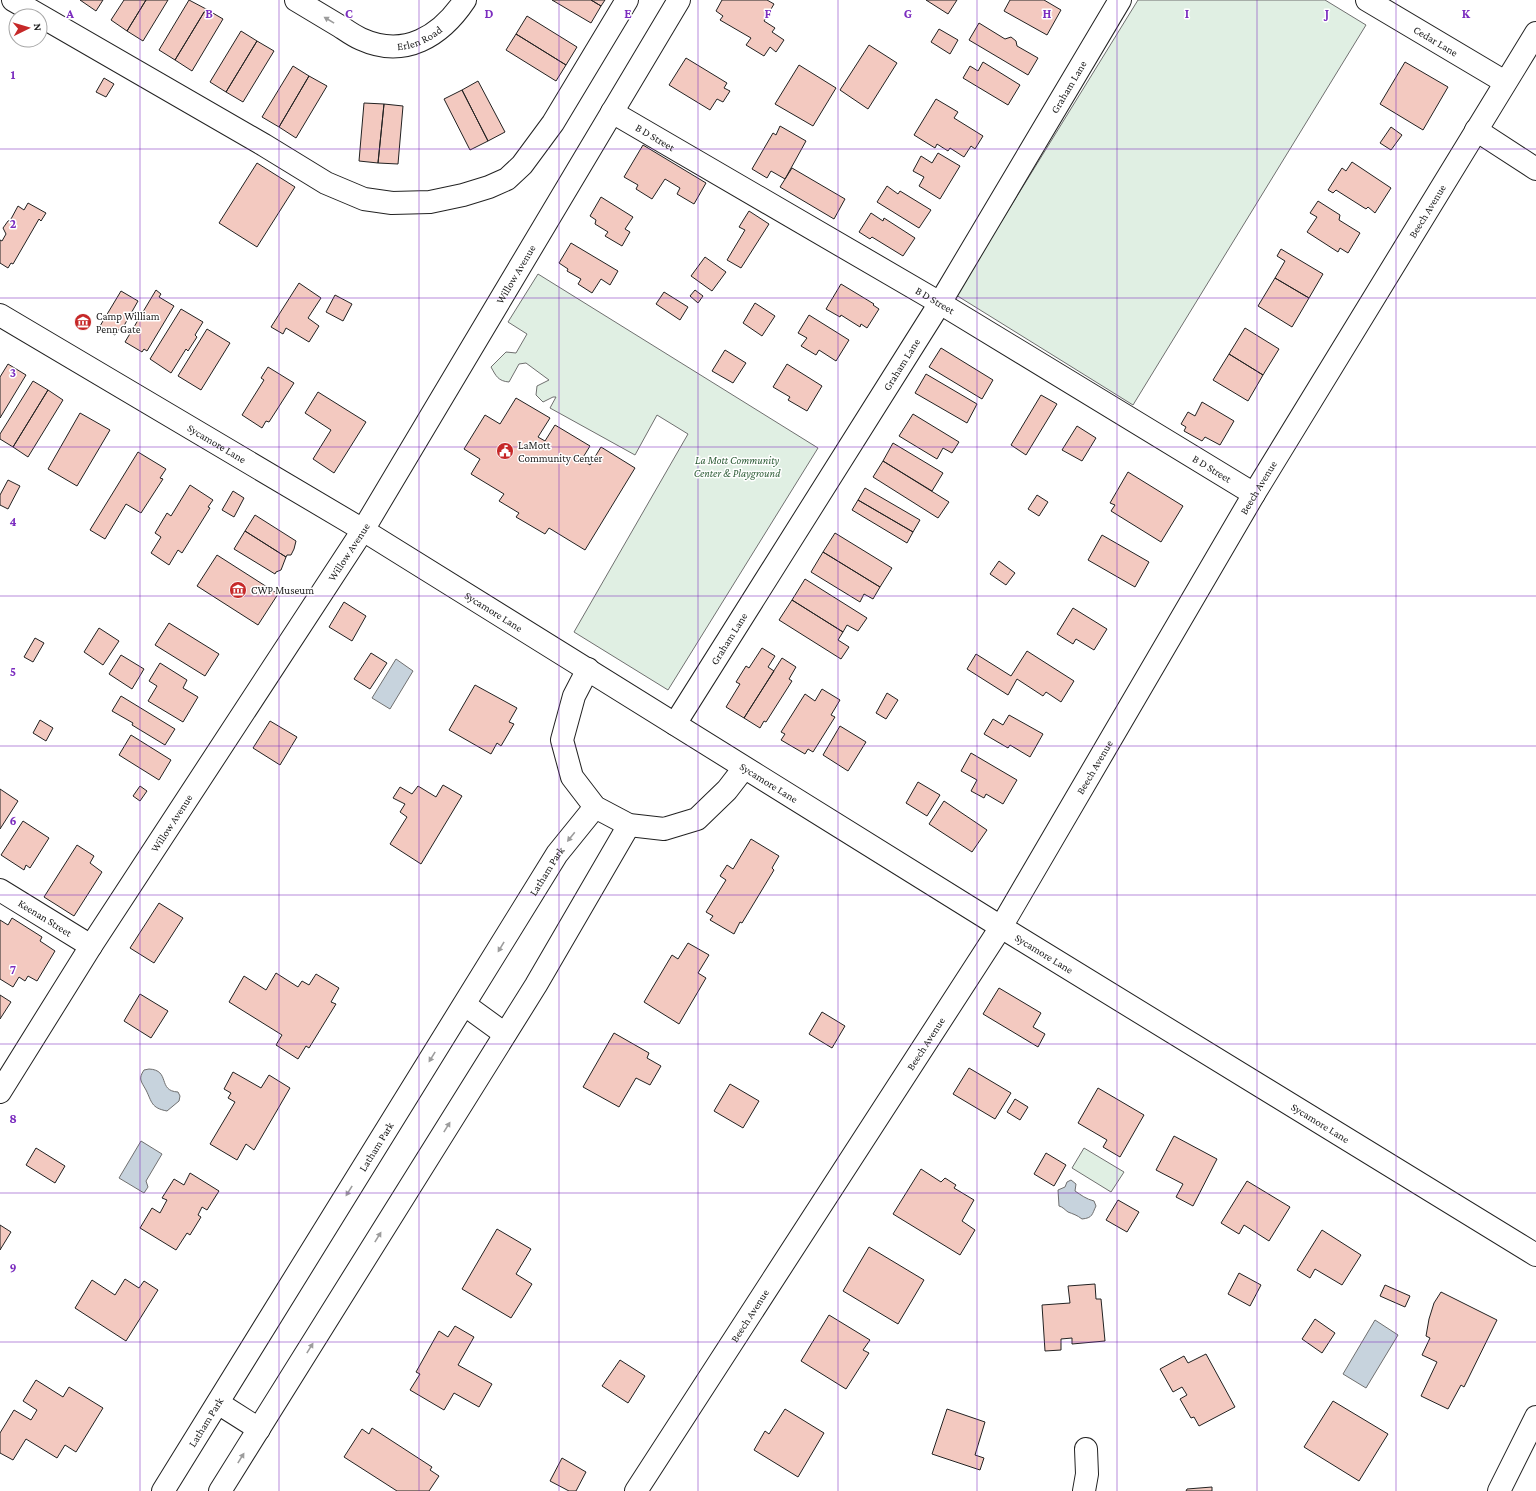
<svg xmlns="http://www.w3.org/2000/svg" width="1536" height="1491" font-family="'Crimson Pro',serif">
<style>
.green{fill:#e0efe3;stroke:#6f6f6f}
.water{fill:#c7d3dd;stroke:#6f6f6f}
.building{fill:#f3c9c0;stroke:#222}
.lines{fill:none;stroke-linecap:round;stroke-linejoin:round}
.minor-casing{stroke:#222;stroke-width:24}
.minor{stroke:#fff;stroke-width:22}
.oneway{fill:#9c9c9c}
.grid{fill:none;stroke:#7b2cbf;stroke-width:1;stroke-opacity:0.55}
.labels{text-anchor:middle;stroke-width:3;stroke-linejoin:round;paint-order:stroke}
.street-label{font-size:11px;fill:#222;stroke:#fff}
.poi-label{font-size:11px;fill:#222;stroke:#fff;text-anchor:start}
.park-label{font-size:11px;font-style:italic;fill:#2f5e38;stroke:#fff}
.grid-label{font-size:13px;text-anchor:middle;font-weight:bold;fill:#7b2cbf;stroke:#fff;stroke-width:3;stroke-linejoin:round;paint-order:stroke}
</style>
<rect width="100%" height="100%" fill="#fff"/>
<path class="green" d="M1138,0H1325L1366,25L1133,405L956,295Z
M538,274L818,448L668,690L574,632L688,434L657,415L635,455L550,408L556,397H553L543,402L536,395L537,386L549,380L526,363L519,364L509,382C498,381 496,376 491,367L506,352L516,353L527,334L508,322Z
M1084,1148L1124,1172L1111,1192L1072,1168Z"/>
<path class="water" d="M396,659L413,671L390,709L372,698Z
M149,1069C171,1070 157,1091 178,1092L180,1096L179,1101L167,1111C151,1108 152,1102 146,1090C141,1081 138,1079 144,1070Z
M141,1141L162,1154L146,1181L148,1187L144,1193L119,1178Z
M1071,1180L1076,1184L1075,1191C1081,1195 1086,1199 1094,1201L1096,1206C1092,1214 1093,1218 1082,1219C1077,1215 1073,1214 1068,1212C1065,1210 1063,1207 1059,1206L1058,1190L1065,1187L1067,1182Z
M1375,1320L1398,1335L1366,1388L1343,1374Z"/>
<path class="building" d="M80,0H103L96,11Z
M124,0H146L127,31L111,20Z
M146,0H168L143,41L127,31Z
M189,0L206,9L175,60L159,50Z
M552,0H591L601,6L591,23Z
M591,0H605L601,6Z
M722,0H767L774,4L764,21L775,28L772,32L784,40L776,52L770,47L764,56L746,45L751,38L720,20L723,16L716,11Z
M926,0H957L948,14Z
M1010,0H1044L1061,10L1047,35L1004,11Z
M206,9L223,19L192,71L175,60Z
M527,16L577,47L566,65L516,34Z
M979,23L1005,39L1011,37L1016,41L1017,46L1038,58L1028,75L969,40Z
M939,29L958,40L950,54L931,42Z
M241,31L257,41L226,92L210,82Z
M516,34L566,65L556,81L506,50Z
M257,41L274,51L243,102L226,92Z
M869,45L897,63L868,109L840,90Z
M686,58L727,83L724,88L730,91L723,102L717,99L710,110L669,85Z
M983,62L1020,85L1008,105L963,78L970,66L978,71Z
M1405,62L1448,87L1423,130L1380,104Z
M799,65L836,88L813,126L775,104Z
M293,66L309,76L279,127L262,117Z
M309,76L327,86L296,138L279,127Z
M104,78L114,84L106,97L96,92Z
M478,81L505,132L488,141L462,90Z
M462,90L488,141L470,150L444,99Z
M936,99L958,112L954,118L983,136L975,149L971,146L964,157L950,148L948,151L937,144L935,148L914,135Z
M364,103L384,104L378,163L359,161Z
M384,104L403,106L398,164L378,163Z
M780,126L806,141L785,179L771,171L767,178L752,169L773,133L776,135Z
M1391,127L1402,135L1391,150L1380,143Z
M643,145L706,183L694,204L677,194L680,188L665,179L652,199L636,189L638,185L624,177Z
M938,153L960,166L940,199L919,186L924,177L913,171L921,156L932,163Z
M1352,162L1391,188L1375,213L1368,207L1366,209L1336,190L1333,193L1328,190L1342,168L1346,171Z
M257,163L295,187L257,247L219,223Z
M792,168L845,199L834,219L780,187Z
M887,186L898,194L900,191L931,210L919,228L877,202Z
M601,197L633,217L625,229L630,232L622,246L605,236L608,232L595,224L596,220L590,216Z
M1318,201L1340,215L1339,220L1360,233L1348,253L1340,248L1338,252L1307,232L1317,217L1310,213Z
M28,203L46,213L41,221L39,219L13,264L11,263L8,268L0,263V240L2,241L6,234L3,228L8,221L13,220L11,219L18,206L24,210Z
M749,211L769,224L741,268L727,260L745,230L739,227Z
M871,213L883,221L884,218L915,238L903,256L872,237L870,239L859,232Z
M571,243L618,271L610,285L601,279L592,293L578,284L581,279L567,271L568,269L559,263Z
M1281,249L1323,274L1309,298L1275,278L1285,261L1277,256Z
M705,257L726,272L712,291L691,276Z
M1275,278L1309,298L1292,327L1258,306Z
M299,283L321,298L308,318L319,326L309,342L286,328L283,334L271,327Z
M841,284L874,304L873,305L879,309L867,328L861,324L860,327L841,315L840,317L826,309Z
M156,290L161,294L159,297L174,306L147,351L144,349L142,352L125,342Z
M695,290L703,296L698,303L690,296Z
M121,291L138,301L121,331L119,329L115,335L100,326Z
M664,292L688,307L680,320L656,304Z
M335,295L352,304L343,321L326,312Z
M755,303L775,316L762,336L743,323Z
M181,309L203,322L195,335L197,337L188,351L186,349L171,373L150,359Z
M809,315L849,340L836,361L819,350L816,355L801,346L807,338L798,333Z
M1245,328L1279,349L1263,375L1229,354Z
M207,329L230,343L201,390L178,376Z
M941,348L993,380L982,399L929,367Z
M725,350L746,363L733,383L712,371Z
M1229,354L1263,375L1248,401L1213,380Z
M8,364L26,375L0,418V377Z
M787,364L822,386L807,411L788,400L790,397L773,387Z
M268,367L294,383L269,422L266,421L262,428L242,415L264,380L261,378Z
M926,374L977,404L967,423L915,393Z
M33,381L48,390L13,447L0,439V434Z
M48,390L63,400L28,457L13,447Z
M318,392L366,422L334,473L313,459L331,430L305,413Z
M1041,395L1057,404L1026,455L1011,445Z
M516,398L550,418L538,437L545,441L555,425L590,446L582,459L590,465L601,447L635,468L585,550L549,528L545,534L516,517L519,513L499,501L504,494L471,474L480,459L464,449L485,415L500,424Z
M1202,402L1234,421L1220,445L1205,437L1202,441L1184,431L1186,427L1181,424L1188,412L1195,416Z
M80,413L110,430L77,486L48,469Z
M913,414L959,442L952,453L943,448L937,459L899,436Z
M1077,426L1096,438L1082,461L1062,450Z
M893,443L943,473L932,491L883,461Z
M138,452L166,469L160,478L163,479L141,513L126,504L105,539L90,530Z
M883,461L949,502L938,518L873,477Z
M1128,472L1183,506L1161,542L1111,511L1115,505L1110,503Z
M8,480L20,486L8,509L0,505V495Z
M190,485L213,500L208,507L210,508L182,553L178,550L169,565L151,553L161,537L155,533L167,513L171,516Z
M865,488L920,520L913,532L858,500Z
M233,491L244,498L234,517L222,510Z
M1037,495L1048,502L1039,516L1028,509Z
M858,500L913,532L907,543L852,510Z
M255,515L296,541L294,549L291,555H287L286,557L245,531Z
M245,531L286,557L281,570L276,572L275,574L234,549Z
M835,533L892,568L880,587L823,552Z
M1102,535L1149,562L1135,587L1088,560Z
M823,552L880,587L873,599L864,594L860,602L811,572Z
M217,555L278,594L258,625L197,586Z
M999,561L1015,573L1006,585L990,574Z
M805,579L867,618L858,631L847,625L843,632L792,600Z
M792,600L843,632L838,640L849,647L841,659L779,620Z
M344,602L366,616L352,641L329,627Z
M1073,608L1107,629L1094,650L1076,639L1073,644L1057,634Z
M169,623L219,654L205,676L155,645Z
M99,628L119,641L103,665L84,652Z
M35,638L44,643L33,662L24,657Z
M762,648L775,656L768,667L774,671L744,718L726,707L740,684L736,682L746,666L749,668Z
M1027,651L1074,681L1061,702L1046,692L1043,696L1017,679L1008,695L967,669L976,654L1011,676Z
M371,653L387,663L370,689L354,679Z
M121,655L144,669L132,689L109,674Z
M782,658L796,667L789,679L792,681L766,722L764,721L760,728L744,718Z
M160,663L187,680L183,688L198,697L183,722L148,701L157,686L149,681Z
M475,685L517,708L509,722L514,724L501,746L497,743L491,754L449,730Z
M822,689L840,700L831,715L835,717L813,752L808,749L805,754L781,740L785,734L781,732L805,694L815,701Z
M887,693L898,700L886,719L876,713Z
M121,696L175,729L165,745L132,725L133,723L112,711Z
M1009,715L1043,734L1030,757L1010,745L1008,748L984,734L993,719L1003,725Z
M40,720L53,728L46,741L33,733Z
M270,721L297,737L280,765L253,748Z
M840,726L866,742L848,771L823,755Z
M131,735L171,760L159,780L119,755Z
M971,753L1017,780L1003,804L986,794L984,798L971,791L977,780L961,771Z
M918,782L940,795L927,816L906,803Z
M443,785L462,796L421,864L390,844L407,817L400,812L405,804L393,798L400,787L412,794L418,786L436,797Z
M140,786L147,791L140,801L133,796Z
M0,789L18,801L0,829Z
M944,801L987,830L972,852L929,824Z
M23,821L49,838L30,868L26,865L24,870L1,855Z
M751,839L779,856L772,868L774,870L742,923L740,922L734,934L710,920L713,916L706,912L726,880L720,876L727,865L733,869Z
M77,845L94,856L90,863L102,872L74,916L44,897Z
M159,903L183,918L154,963L130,948Z
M12,918L42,937L40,941L55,951L37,981L28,976L25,981L19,977L13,987L0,979V920L8,925Z
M688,943L709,955L698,973L706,978L679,1024L644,1002L672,955L678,959Z
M276,973L298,987L302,981L309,985L316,974L339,988L331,1002L336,1004L309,1048L306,1046L298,1059L276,1045L282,1035L229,1002L244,976L266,990Z
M999,988L1041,1013L1033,1027L1045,1034L1038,1047L983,1014Z
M140,994L168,1011L151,1038L124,1021Z
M0,995L11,1002L0,1019Z
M822,1012L845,1026L832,1048L809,1034Z
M614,1033L649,1053L647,1058L661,1066L650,1085L636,1078L619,1107L583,1087Z
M969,1068L1011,1093L995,1119L953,1094Z
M233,1072L261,1088L269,1075L290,1088L254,1150L246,1144L237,1160L210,1144L235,1102L228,1098L231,1093L224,1089Z
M730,1084L759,1101L743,1128L714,1111Z
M1098,1088L1144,1115L1120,1157L1103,1147L1107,1140L1078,1123Z
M1015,1099L1028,1107L1020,1120L1007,1112Z
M1174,1136L1217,1159L1193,1206L1176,1197L1183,1184L1156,1170Z
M36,1148L65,1166L55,1183L26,1165Z
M1046,1153L1066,1165L1054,1186L1034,1174Z
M921,1169L941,1182L945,1178L956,1185L954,1188L974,1200L962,1221L975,1230L960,1255L893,1214Z
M190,1173L219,1191L207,1210L202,1207L198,1215L201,1217L190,1235L187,1233L176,1250L140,1228L152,1208L160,1213L167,1200L162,1198L174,1179L184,1185Z
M1247,1181L1290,1207L1269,1241L1244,1225L1239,1234L1221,1223Z
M1118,1200L1139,1212L1127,1232L1106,1220Z
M0,1225L11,1232L0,1250Z
M497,1229L531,1249L516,1274L532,1284L511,1318L462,1289Z
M1322,1230L1361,1255L1342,1285L1315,1269L1310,1278L1297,1270Z
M869,1247L924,1280L898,1324L843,1291Z
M1239,1273L1261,1285L1250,1306L1228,1294Z
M125,1279L139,1288L144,1281L158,1290L126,1341L75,1308L92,1280L115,1295Z
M1095,1284L1096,1299H1101L1105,1341L1072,1344V1338L1061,1339V1350L1045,1351L1042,1305L1070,1303L1068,1286Z
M1385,1285L1410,1296L1405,1307L1380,1296Z
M1441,1292L1497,1320L1464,1387L1461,1385L1448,1409L1421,1396L1437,1362L1422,1355L1430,1338L1426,1336L1429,1319L1434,1303Z
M829,1315L870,1340L863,1350L869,1353L846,1389L801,1361Z
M1315,1319L1335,1333L1322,1353L1302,1339Z
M455,1326L474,1337L458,1365L492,1384L479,1407L454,1393L444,1410L410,1390L420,1374L416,1372L439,1331L448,1337Z
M1206,1354L1235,1407L1199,1426L1194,1417L1191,1418L1180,1399L1187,1395L1182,1387L1173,1392L1160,1369L1184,1356L1188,1363Z
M620,1360L645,1376L628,1403L602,1386Z
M36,1380L63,1397L69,1387L103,1408L76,1452L65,1445L57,1458L26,1439L13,1460L0,1453V1433L14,1410L31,1420L37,1410L23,1401Z
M1333,1401L1388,1434L1359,1481L1304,1447Z
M785,1409L824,1433L798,1477L754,1450L765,1431L769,1434Z
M947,1409L985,1422L975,1455L984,1458L980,1470L932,1454Z
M372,1428L432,1467L430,1470L439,1476L429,1491H397L344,1457L362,1429L369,1434Z
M562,1458L586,1472L576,1491H569L550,1481Z
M1212,1487V1491H1186L1187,1489Z"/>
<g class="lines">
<g class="minor-casing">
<g id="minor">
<path d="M13,0L264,145L326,183L364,199L392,203L430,202L463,195L489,187L507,179L522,165L553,123L627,0"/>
<path id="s1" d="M296,0C311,9 326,18 341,27C347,31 354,36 361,39C405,59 441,36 465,0"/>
<path id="s2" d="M1367,0L1505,82"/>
<path id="s3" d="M612,112L940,303L1254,494"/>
<path d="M1476,130L1536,169"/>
<path id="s4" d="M0,315L363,530L1001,927L1536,1255"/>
<path d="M588,669L574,696L562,740L572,777L595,807L629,825L664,829L697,819L727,790L744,768"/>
<path id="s5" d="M675,724L940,303L1120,0"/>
<path id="s6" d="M0,890L91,946"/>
<path d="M465,1005L505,1034"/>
<path id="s7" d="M0,1092L91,946L363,530L679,0"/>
<path d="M218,1403L259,1429"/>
<path id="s8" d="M163,1491L557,854L595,807"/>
<path d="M220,1491L536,985L629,825"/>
<path id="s9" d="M636,1491L1001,927L1254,494L1536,33"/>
<path d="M1084,1491L1087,1474L1086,1449"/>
<path d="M1499,1491L1536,1417"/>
</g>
</g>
<use href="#minor" class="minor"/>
</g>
<defs><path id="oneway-solid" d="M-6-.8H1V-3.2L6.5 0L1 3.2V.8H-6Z"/></defs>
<g class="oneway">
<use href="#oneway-solid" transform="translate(329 20) rotate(-149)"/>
<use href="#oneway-solid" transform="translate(571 837) rotate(129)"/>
<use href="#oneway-solid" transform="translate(501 947) rotate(121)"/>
<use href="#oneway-solid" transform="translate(432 1057) rotate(122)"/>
<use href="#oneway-solid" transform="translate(447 1127) rotate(-58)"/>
<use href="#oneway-solid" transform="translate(349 1191) rotate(122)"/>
<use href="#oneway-solid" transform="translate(378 1237) rotate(-58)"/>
<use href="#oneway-solid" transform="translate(310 1348) rotate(-58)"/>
<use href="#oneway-solid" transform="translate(241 1458) rotate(-58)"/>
</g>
<path class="grid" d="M140,0V1491M279,0V1491M419,0V1491M559,0V1491M698,0V1491M838,0V1491M977,0V1491M1117,0V1491M1257,0V1491M1396,0V1491M0,149H1536M0,298H1536M0,447H1536M0,596H1536M0,746H1536M0,895H1536M0,1044H1536M0,1193H1536M0,1342H1536"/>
<defs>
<g id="museum-disc" transform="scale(0.9)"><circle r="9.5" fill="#c62828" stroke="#fff"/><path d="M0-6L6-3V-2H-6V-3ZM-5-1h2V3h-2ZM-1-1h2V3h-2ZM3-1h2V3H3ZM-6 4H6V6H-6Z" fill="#fff"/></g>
<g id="civic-disc" transform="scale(0.9)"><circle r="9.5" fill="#c62828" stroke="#fff"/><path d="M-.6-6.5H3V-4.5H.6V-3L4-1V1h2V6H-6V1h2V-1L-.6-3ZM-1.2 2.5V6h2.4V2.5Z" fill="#fff"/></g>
</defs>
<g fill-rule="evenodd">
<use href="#museum-disc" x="83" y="322"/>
<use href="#civic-disc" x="505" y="451"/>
<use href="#museum-disc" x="238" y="590"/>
</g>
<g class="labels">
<g class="street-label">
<text dy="4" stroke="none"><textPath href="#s1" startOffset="137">Erlen Road</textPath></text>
<text dy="4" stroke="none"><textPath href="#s2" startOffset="80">Cedar Lane</textPath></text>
<text dy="4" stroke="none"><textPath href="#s5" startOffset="749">Graham Lane</textPath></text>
<text dy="4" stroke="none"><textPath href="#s3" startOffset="50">B D Street</textPath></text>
<text dy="4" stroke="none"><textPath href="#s9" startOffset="1505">Beech Avenue</textPath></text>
<text dy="4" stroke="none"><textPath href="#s7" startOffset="967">Willow Avenue</textPath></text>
<text dy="4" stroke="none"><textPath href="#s3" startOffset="374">B D Street</textPath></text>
<text dy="4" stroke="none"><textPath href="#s5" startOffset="425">Graham Lane</textPath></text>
<text dy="4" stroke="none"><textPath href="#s4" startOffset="252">Sycamore Lane</textPath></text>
<text dy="4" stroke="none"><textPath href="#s3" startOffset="698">B D Street</textPath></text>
<text dy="4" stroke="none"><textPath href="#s9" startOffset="1181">Beech Avenue</textPath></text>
<text dy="4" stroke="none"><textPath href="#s7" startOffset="643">Willow Avenue</textPath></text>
<text dy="4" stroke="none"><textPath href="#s4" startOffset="576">Sycamore Lane</textPath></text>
<text dy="4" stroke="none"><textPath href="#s5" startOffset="101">Graham Lane</textPath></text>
<text dy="4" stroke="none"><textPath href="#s9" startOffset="857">Beech Avenue</textPath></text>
<text dy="4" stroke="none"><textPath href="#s4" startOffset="900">Sycamore Lane</textPath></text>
<text dy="4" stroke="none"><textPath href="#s7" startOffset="319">Willow Avenue</textPath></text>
<text dy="4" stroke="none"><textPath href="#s8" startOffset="729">Latham Park</textPath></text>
<text dy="4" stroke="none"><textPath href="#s6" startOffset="53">Keenan Street</textPath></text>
<text dy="4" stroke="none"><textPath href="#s4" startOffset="1224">Sycamore Lane</textPath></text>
<text dy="4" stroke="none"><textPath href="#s9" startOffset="533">Beech Avenue</textPath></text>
<text dy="4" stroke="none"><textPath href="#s4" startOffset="1548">Sycamore Lane</textPath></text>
<text dy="4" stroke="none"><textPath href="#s8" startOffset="405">Latham Park</textPath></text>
<text dy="4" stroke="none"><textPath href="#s9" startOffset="209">Beech Avenue</textPath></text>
<text dy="4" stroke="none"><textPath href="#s8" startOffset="81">Latham Park</textPath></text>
</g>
<g class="poi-label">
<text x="96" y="320">Camp William<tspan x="96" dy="13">Penn Gate</tspan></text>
<text x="518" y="449">LaMott<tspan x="518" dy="13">Community Center</tspan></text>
<text x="251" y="594">CWP Museum</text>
</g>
<g class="park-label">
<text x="737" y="464">La Mott Community<tspan x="737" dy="13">Center &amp; Playground</tspan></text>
</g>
</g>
<g class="grid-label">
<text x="70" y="18">A</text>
<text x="209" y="18">B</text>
<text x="349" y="18">C</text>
<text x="489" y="18">D</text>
<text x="628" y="18">E</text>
<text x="768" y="18">F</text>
<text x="908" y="18">G</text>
<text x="1047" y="18">H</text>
<text x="1187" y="18">I</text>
<text x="1327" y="18">J</text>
<text x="1466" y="18">K</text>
<text x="13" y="79">1</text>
<text x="13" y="228">2</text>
<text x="13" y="377">3</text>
<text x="13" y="526">4</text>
<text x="13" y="676">5</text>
<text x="13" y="825">6</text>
<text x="13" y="974">7</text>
<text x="13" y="1123">8</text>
<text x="13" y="1272">9</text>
</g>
<g transform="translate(28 28) rotate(85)"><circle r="19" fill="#ffffff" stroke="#a7a7a7"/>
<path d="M0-3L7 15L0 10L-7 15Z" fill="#c62828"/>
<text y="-6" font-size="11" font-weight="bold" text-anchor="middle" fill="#222222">N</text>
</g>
</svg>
